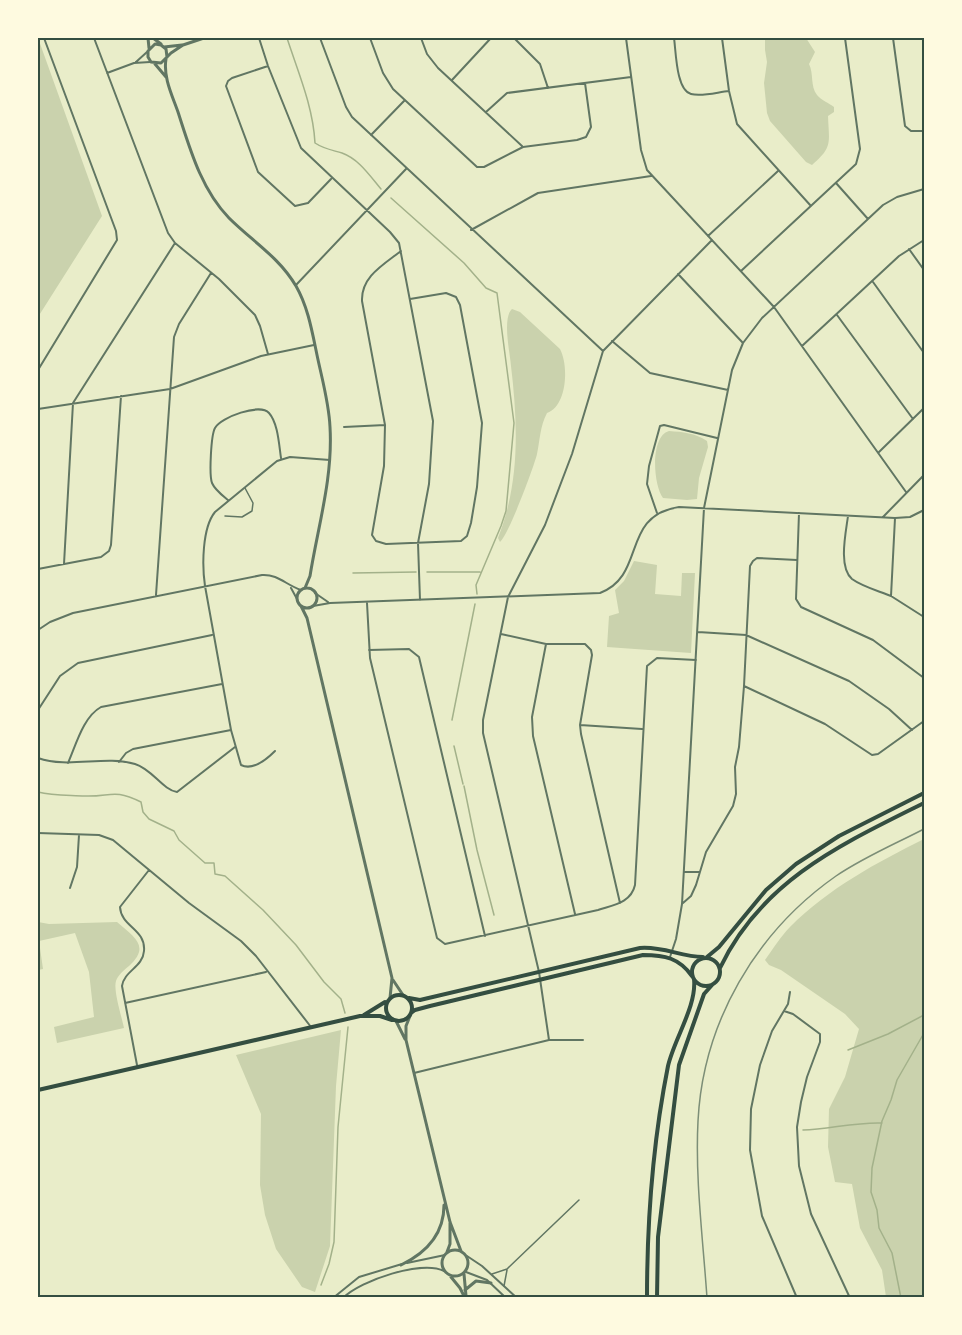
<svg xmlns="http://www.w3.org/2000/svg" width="962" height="1335" font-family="'DM Sans',sans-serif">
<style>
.green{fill:#cad2ad}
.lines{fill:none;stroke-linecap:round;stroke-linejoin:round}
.stream{stroke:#a3b18a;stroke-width:1.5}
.service{stroke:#617663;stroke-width:1.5}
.minor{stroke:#617663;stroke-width:2}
.tertiary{stroke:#617663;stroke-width:3}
.secondary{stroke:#344e41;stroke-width:4}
.rail{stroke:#7c8e77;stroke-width:1.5}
.neatline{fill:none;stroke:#344e41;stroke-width:2}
</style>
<rect width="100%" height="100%" fill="#e9edc9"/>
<path class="green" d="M38,38L102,216L38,317Z
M765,38H806L815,52L809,64C814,74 810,86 817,95C821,100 829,103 834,107V112L828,116C829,143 833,147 812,165L806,162L770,121L767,113L764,83L767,62L765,50Z
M512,309L520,312L560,349C569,366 567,406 547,413C540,426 540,440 537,454C534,467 508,536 500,542L498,538C520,482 518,425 511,366C510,353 502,318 512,309Z
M669,431C683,432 695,433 707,441L708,447L699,478L697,499L687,500L663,498C653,485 650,436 669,431Z
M634,561L657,565L655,594L681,596L682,573H695L691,653L607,647L609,616L619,613L615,590L624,581Z
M924,839V1297H886L882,1270L860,1228L852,1184L835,1182L828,1147L829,1109L845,1077L859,1029L845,1014L781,970L769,965L765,960C773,949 781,936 790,927C829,888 876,863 924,839Z
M38,922L49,924L117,922C134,937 151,946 129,966C124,970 118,975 116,981C113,990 122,1018 124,1028L57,1043L54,1027L94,1017L89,972L75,933L39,941L43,969L38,970Z
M341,1030L336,1086L330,1246L315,1292L302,1287L276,1249L265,1215L260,1185L261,1114L236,1055Z"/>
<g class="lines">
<path class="stream" d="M287,38C298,72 313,106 315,143C324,149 332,150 342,153C359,159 370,176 381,189
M391,198L464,263L486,288L497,293L514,423L506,511L501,526L476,585L477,594
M427,572H480
M353,573L416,572
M452,720L475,604
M454,746L463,784
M464,786L477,850L494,915
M38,792C53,796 69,795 85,796C111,797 113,788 141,802L143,812L149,819L174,831L179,840L205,863H214L215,874L225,876L263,910L296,945L324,982L341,999L345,1013
M848,1050L888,1034L924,1015
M803,1130C830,1129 855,1122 882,1123
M321,1285L329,1264L334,1242L338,1127L348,1027
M901,1298L892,1253L879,1228L877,1210L871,1192L872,1168L882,1121L891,1100L897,1080L924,1033"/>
<path class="service" d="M225,516L242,517L252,511L253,503L245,488
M492,1274L507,1269L579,1200
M504,1286L507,1270"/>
<path class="minor" d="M94,38L168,233L175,243L219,279L255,315L260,326L268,354
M259,38L268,66L301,148L390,232L399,243L433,421L429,484L418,543L420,600
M320,38L346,107L352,117L603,351
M370,38L383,73L393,89L477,167H484L523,147L577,140L586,137L591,127L585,83
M421,38L427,54L438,68L522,146
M514,38L540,64L548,88
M626,38L641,150L647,170L774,307L906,492
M674,38C676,51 676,90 691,94C702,97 718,92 729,91
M722,38L729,91L737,124L811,206
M893,38L905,126L911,131H924
M136,62L147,52
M268,66L232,78L228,81L226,86L258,172L295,206L308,203L331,179
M107,73L134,63L150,62
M452,80L491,38
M486,112L507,93L631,77
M371,135L404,101
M836,183L868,219
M471,230L538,193L651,176
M708,236L778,171
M909,249L924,270
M401,251C383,265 361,277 362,301L385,425L384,466L372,535L376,541L386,544L461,541L467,536L471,523L477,487L482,423L460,305L456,297L446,293L410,299
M741,271L856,164L860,149L845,38
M678,274L743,343
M873,282L924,353
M296,285L406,169
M837,315L913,419
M612,341L650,373L728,390
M802,346L899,256L924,240
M38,370L117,240L116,231L44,38
M38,409L170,389L261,356L314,345
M344,427L385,425
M879,452L924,408
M228,500C222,495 215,490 212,483C209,475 211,435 215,428C221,417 260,403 269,413C278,423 279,445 281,458
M657,513L647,484L649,466L660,426L664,425L717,438
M799,513L796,599L801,607L873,640L924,678
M848,516C846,532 838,567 852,579C863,587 879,591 891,596
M883,517L924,475
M895,518L891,596L924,617
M64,564L73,403L175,243
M38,569L101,557L109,551L111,545L121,396
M291,588L297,599
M315,593L328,602
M156,595L174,337L179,324L211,273
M367,603L370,658L437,938L445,944L598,910C613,905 631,903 635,885L647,666L657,658L696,660
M313,606L330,603L600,593C647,575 620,516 679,507L895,518L910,517L924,510
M38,630L50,622L73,613L262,575C278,574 286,585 301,590
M698,632L746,635L849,681L889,709L912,730
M501,634L546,644H585L591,650L592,655L580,725L581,734L620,903
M546,644L532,717L533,736L575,914
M369,650L409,649L419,657L485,936
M744,686L825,724L872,755L878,754L924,721
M38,710L60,676L78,663L212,635
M580,725L642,729
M275,751C266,760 253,771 241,765L231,730L205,586C202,566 202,528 215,512L277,461L290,457L330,460
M38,758C69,769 104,755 135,764C152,769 163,790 177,792L235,747
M119,762L126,753L133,749L231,730
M68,763C76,745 83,717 101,707L222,684
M38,833L99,835L113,840L189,903L241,941L256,956L311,1027
M684,872H699
M70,888L77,867L79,835
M683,903L691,896L696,885L706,852L733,806L736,794L735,767L739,747L744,686L750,566L753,561L757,558L797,560
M670,957L676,939L682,904L704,508L732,370L743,343L762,318L883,205L897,197L924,189
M790,992L788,1004L772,1031L760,1065L751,1109L750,1150L762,1216L797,1298
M125,1003L266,972
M784,1011L793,1014L820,1034V1042L807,1077L801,1102L797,1127L799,1166L811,1214L850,1298
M549,1040L539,972L483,733V720L508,597L545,525L572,454L603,351L712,240
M137,1065L122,986C124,971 143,967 144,951C146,929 121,927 120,907L149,870
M414,1073L549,1040H583
M467,1256L482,1266L517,1298
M407,1263L445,1255
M466,1272L487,1280L506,1298
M333,1298L359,1277L402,1264
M343,1298C361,1280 422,1260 444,1271"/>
<path class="tertiary" d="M148,38L149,48
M153,38L161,44
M164,47L182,45
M167,57L166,49L161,45L155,44L148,51V57L151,62L161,63L171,53L183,45L204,38
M166,59C163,77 172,95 178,112C190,149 201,189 229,218C252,241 279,257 296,286C308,307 312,331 317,355C322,379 329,403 330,427C333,478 318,526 310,576L305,588
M155,64L166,77
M297 598a10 10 0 1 1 20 0a10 10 0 1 1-20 0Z
M301,606L307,618L392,978L390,998
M393,980L403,995
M410,1016L406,1026V1040L450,1222L461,1251
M396,1021L405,1039
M442 1263a13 13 0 1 1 26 0a13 13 0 1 1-26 0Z
M447,1252L450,1244V1223
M401,1265C426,1253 444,1234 444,1205
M464,1274L466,1296
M451,1277L460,1288L465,1298
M465,1290L476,1281L491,1283"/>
<path class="secondary" d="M707,957L719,947L766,890L796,864L839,836L924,793
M692 972a14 14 0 1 1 28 0a14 14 0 1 1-28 0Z
M720,968C762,880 842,844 924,803
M386 1008a13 13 0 1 1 26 0a13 13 0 1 1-26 0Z
M409,998L420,1000L640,948C663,946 681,957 703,957
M411,1013L415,1010L430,1006L643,955C665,955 679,958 692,976
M364,1015L385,1002
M38,1090L360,1016H380L392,1020
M647,1298C647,1221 653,1141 668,1066C674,1039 697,1006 694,979
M657,1298L658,1237L679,1065L704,994L712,985"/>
<path class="rail" d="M707,1298C703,1239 695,1179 698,1121C703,1022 756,932 836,876C864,857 895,844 924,829"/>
</g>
<rect width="962" height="1335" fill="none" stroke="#fefae0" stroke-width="78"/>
<rect x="39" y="39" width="884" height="1257" class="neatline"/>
</svg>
